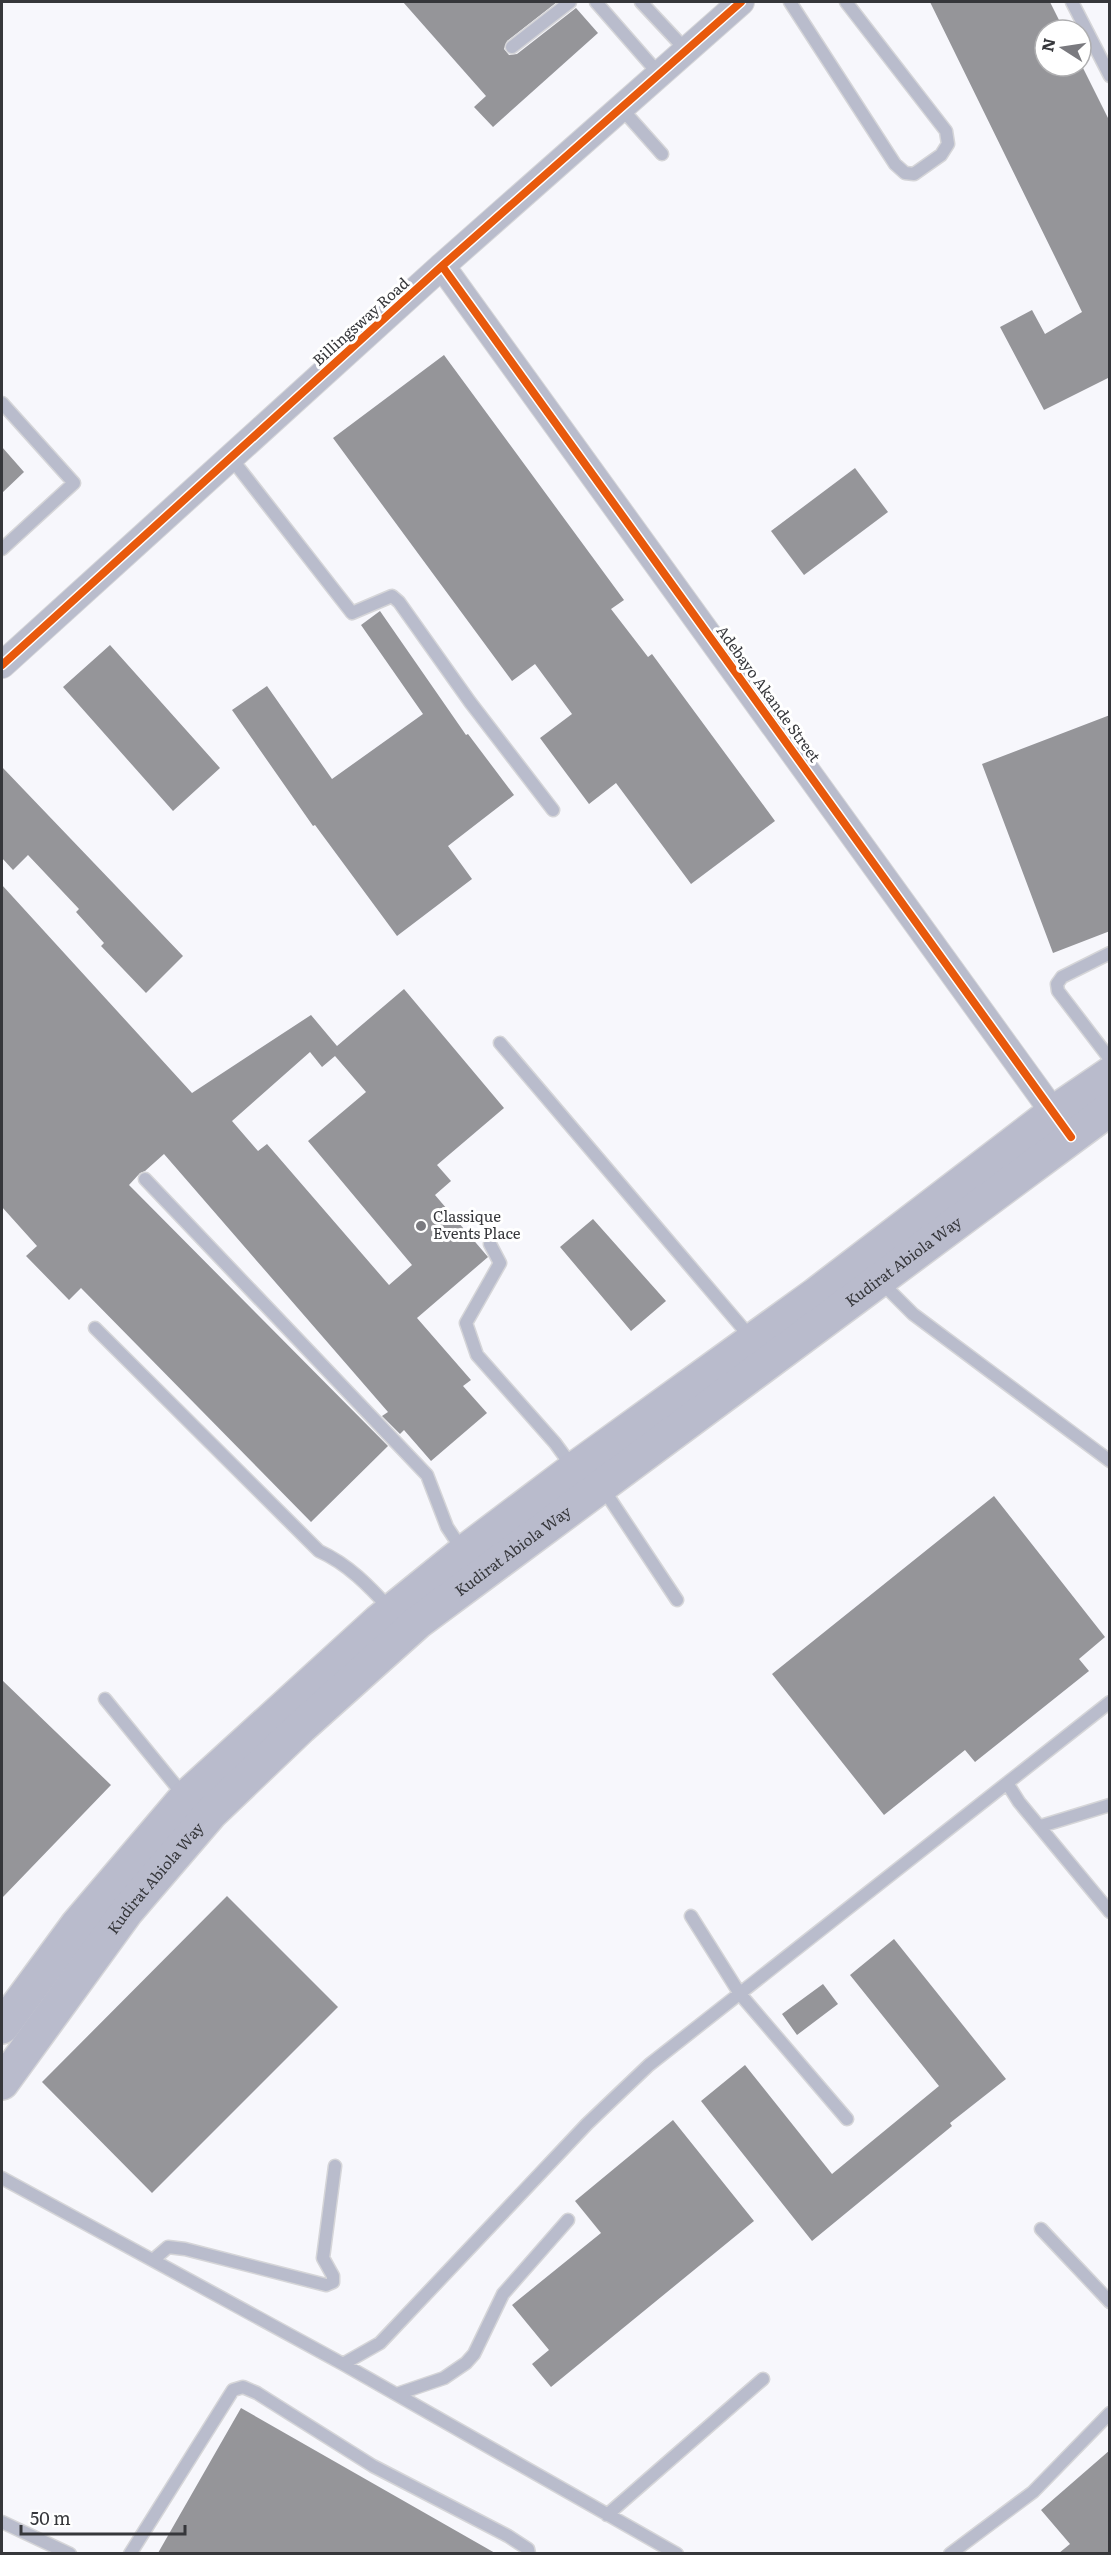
<svg xmlns="http://www.w3.org/2000/svg" width="1111" height="2555" font-family="Literata,serif">
<style>
.building{fill:#959599;fill-rule:evenodd}
.lines{fill:none;stroke-linecap:round;stroke-linejoin:round}
.lane-casing{stroke:#d5d5d8;stroke-width:15}
.street-casing{stroke:#d5d5d8;stroke-width:28}
.secondary-casing{stroke:#d5d5d8;stroke-width:36}
.lane{stroke:#b9bccc;stroke-width:12}
.street{stroke:#b9bccc;stroke-width:26}
.secondary{stroke:#b9bbcc;stroke-width:33}
.cycleway-casing{stroke:#fff;stroke-width:11}
.cycleway{stroke:#e8590c;stroke-width:8}
.poi-dot{fill:#7a7a7f;stroke:#fff;stroke-width:2}
.labels{text-anchor:middle;stroke-width:6;stroke-linejoin:round;paint-order:stroke}
.street-label{font-size:15px;fill:#36373b;stroke:#fff}
.poi-label{font-size:15px;fill:#36373b;stroke:#fff;text-anchor:start}
</style>
<rect width="100%" height="100%" fill="#f7f7fc"/>
<path class="building" d="M403,2H557L507,41L504,49L509,55L517,54L576,8L598,33L493,127L474,107L486,96Z
M930,2H1050L1064,30H1045V66H1082L1110,122V377L1044,410L1000,327L1032,310L1045,334L1082,312Z
M444,355L624,600L611,609L648,657L652,654L775,821L691,884L616,783L589,804L540,738L572,714L535,664L512,681L333,438Z
M2,447L24,472L2,493Z
M855,468L888,512L804,575L771,531Z
M380,611L466,735L468,734L514,795L448,846L472,879L397,936L315,825L313,826L232,710L267,686L332,779L423,714L361,625Z
M110,645L220,768L173,811L63,687Z
M1110,715V931L1053,953L982,764Z
M2,767L183,956L146,993L101,946L104,943L76,912L79,909L28,855L13,870L2,858Z
M2,885L192,1093L311,1015L337,1046L404,989L504,1108L437,1165L451,1181L435,1195L488,1257L417,1318L471,1380L463,1386L487,1413L431,1461L404,1430L400,1434L382,1416L388,1412L164,1154L145,1171L140,1173L129,1185L388,1446L311,1522L81,1288L69,1300L26,1256L37,1246L2,1207ZM310,1052L322,1067L335,1056L366,1092L308,1141L412,1265L389,1285L267,1144L258,1151L232,1121Z
M593,1219L666,1301L631,1331L560,1247Z
M994,1496L1105,1637L1079,1659L1089,1671L975,1762L965,1750L884,1815L772,1674Z
M2,1680L111,1785L2,1898Z
M227,1896L338,2007L152,2193L42,2082Z
M894,1939L1006,2079L950,2123L952,2126L812,2241L701,2101L745,2065L832,2174L939,2086L850,1975Z
M823,1984L838,2004L797,2035L782,2014Z
M673,2120L754,2221L551,2387L532,2364L549,2350L512,2305L601,2233L575,2201Z
M241,2408L495,2553H158Z
M1110,2450V2553H1059L1070,2544L1041,2510Z"/>
<g class="lines">
<g class="lane-casing">
<path id="lane" d="M596,2L659,74
M641,2L686,50
M790,2L895,164L905,173L914,174L941,155L948,144L946,131L846,2
M1072,2L1110,76
M512,47L570,2
M621,108L662,154
M2,403L74,483L2,549
M231,458L352,613L392,596L399,602L470,702L553,810
M1110,953L1062,977L1057,984L1058,991L1110,1059
M500,1043L752,1339
M145,1179L427,1475L447,1527L463,1551
M490,1244L500,1263L466,1323L477,1355L555,1443L574,1469
M880,1281L913,1314L1110,1461
M95,1328L319,1551C348,1564 369,1586 391,1610
M602,1487L677,1600
M105,1699L185,1797
M1007,1783L1019,1802L1110,1912
M1041,1826L1110,1805
M691,1916L740,1994L847,2119
M2,2178L343,2364L677,2554
M1041,2229L1110,2302
M153,2260L168,2247L185,2249L326,2285L333,2282V2276L323,2258L335,2166
M343,2364L380,2343L587,2124L649,2065L1110,1702
M397,2394L444,2378L466,2363L474,2354L503,2294L568,2220
M607,2515L763,2379
M2,2522L70,2554
M130,2554L233,2390L243,2387L257,2393L373,2466L508,2536L528,2549L529,2554
M950,2554L1033,2492L1110,2413"/>
</g>
<g class="street-casing">
<path id="street" d="M442,266L1064,1127
M2,665L442,266L741,2"/>
</g>
<g class="secondary-casing">
<g id="secondary">
<path d="M2,2027L77,1925L186,1797L379,1621L464,1552L574,1469L815,1295L1054,1112L1110,1074"/>
<path id="s1" d="M2,2083L127,1911L211,1813L301,1727L418,1622L1110,1109"/>
</g>
</g>
<use href="#lane" class="lane"/>
<use href="#street" class="street"/>
<use href="#secondary" class="secondary"/>
<g class="cycleway-casing">
<path id="cycleway" d="M442,266L1071,1137
M2,665L442,266L741,2"/>
</g>
<use href="#cycleway" class="cycleway"/>
</g>
<circle class="poi-dot" cx="421" cy="1226" r="6"/>
<g class="labels">
<g class="street-label">
<text transform="translate(361 322) rotate(-42)" y="5">Billingsway Road</text>
<text transform="translate(768 694) rotate(54)" y="5">Adebayo Akande Street</text>
<text dy="5" stroke="none"><textPath href="#s1" startOffset="1228">Kudirat Abiola Way</textPath></text>
<text dy="5" stroke="none"><textPath href="#s1" startOffset="742">Kudirat Abiola Way</textPath></text>
<text dy="5" stroke="none"><textPath href="#s1" startOffset="256">Kudirat Abiola Way</textPath></text>
</g>
<g class="poi-label">
<text x="433" y="1222">Classique<tspan x="433" dy="17">Events Place</tspan></text>
</g>
</g>
<rect width="1111" height="2555" fill="none" stroke="#36373b" stroke-width="6"/>
<g transform="translate(1063 48) rotate(282)"><circle r="28" fill="#ffffff" stroke="#afafb1" stroke-width="1.5"/>
<path d="M0-4.5L10 22L0 15L-10 22Z" fill="#7a7a7f"/>
<text y="-9" font-size="16" font-weight="bold" text-anchor="middle" fill="#36373b">N</text>
</g>
<path d="M21 2525v9h164v-9" fill="none" stroke="#36373b" stroke-width="3"/>
<text x="30" y="2525" font-size="18" fill="#36373b" stroke="#ffffff" stroke-width="4.5" paint-order="stroke">50 m</text>
</svg>
